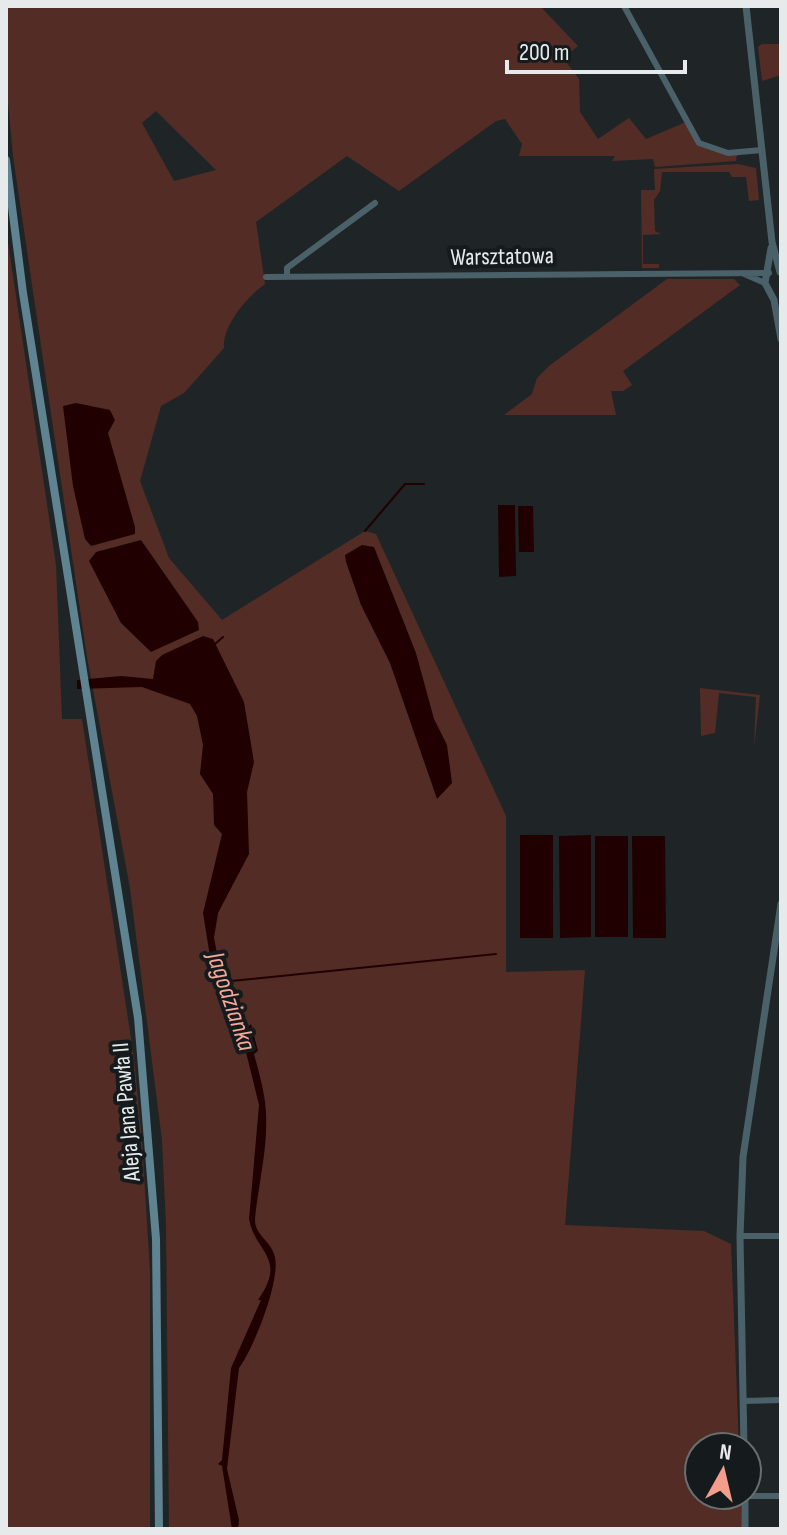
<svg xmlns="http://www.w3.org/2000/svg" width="787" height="1535" font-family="'Sofia Sans Condensed',sans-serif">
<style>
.green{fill:#532d25;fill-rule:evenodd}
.water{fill:#200000}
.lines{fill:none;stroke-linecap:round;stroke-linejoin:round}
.stream{stroke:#200000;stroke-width:2}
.minor{stroke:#4b6169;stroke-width:6}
.tertiary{stroke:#4b6169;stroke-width:7}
.secondary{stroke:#5f8391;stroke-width:8}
.labels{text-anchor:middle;stroke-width:8;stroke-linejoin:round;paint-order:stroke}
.street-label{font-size:24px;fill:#e6eaeb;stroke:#151b1d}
.water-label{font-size:26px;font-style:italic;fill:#f7a899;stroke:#151b1d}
</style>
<rect width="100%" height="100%" fill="#1f2527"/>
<path class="green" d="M6,6H540L578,46L563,58L579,79L580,112L598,139L629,118L646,139L686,122L699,143L737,153L736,161L655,167L653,159L612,161L615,156H519L522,144L505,119L496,121L399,191L347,156L256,222L265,284C247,297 222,326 224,348L184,393L161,406L140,481L169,558L222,620L365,531L376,534L506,816V972L585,970L565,1225L704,1231L731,1244L739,1447H699V1495H741L742,1529H169L166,1225L162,1140L130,888L87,657L13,156L6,80ZM156,111L216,170L174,181L142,123Z
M762,44H781V75L762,81L758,47Z
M738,164L756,168L759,200L749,201L746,177H732L729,172H662L660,191L654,200L655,231L661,234L643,235V264H659V268H642L641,190H655L654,169Z
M6,229L56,565L62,719H82L134,1058L142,1142L150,1272V1529H6Z
M667,279H734L740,285L623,371L632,385L623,391H611L616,415H504L532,394L537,378L549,366Z
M700,688L760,695L754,748L756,697L719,693L715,733L701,736Z"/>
<path class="water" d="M76,403L110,410L115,420L108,433L135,527V534L91,546L85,539L73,486L63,406Z
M498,505H515L516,576L499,577Z
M518,506H533L534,552H519Z
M141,540L198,622L199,630L151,652L121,623L89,561L96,552Z
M362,545L374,547L416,653L434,719L447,745L452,783L437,799L390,663L361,605L346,562L345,555Z
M203,636L213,639L244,702L254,762L247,792L249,854L218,913L214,938L220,968L233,981L230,987L248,1027L251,1024L258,1051L254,1054C258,1069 263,1086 265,1102C270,1140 259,1180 255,1218C254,1235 269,1239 274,1254C283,1276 253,1350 239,1368L227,1469L239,1520L238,1529H232L222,1466L218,1464L222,1460L231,1368L261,1300H258C288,1257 255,1253 249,1219L259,1105L242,1036L212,969L203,913L222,834L214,825L213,794L200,774L203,745L197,716L190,704L142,687L77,689V680L121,676L153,679L156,661L162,655Z
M520,835H553V938H520Z
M591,835V937L560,938L559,836Z
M595,836H628V937H595Z
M632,836H665L666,938H633Z"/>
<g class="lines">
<path class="stream" d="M365,531L405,484H424
M215,644L223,637
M231,981L496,954"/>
<path class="minor" d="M624,6L699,143L728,153L762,150
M742,273L765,283
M266,277L769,273
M287,277V268L375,203
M740,1236H781
M743,1401L781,1400
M745,1496H781"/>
<path class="tertiary" d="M746,6L772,242L780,272
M771,248L765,283L774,300L781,339
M744,1447L740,1236L743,1157L781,904
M745,1495V1529"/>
<path class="secondary" d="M6,160L23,293L138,1018L156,1239L159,1529"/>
</g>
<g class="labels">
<g class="street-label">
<text transform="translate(502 256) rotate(-1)" y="8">Warsztatowa</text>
<text transform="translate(126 1112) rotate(-95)" y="8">Aleja Jana Pawła II</text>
</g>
<g class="water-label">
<text transform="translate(232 1001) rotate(71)" y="9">Jagodzianka</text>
</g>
</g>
<rect width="787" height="1535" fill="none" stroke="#e6eaeb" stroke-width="16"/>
<g transform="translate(723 1471) rotate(8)"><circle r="38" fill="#151b1d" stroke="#696e6f" stroke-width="2"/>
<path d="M0-6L14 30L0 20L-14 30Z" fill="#f49d8c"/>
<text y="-12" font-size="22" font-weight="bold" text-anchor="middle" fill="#e6eaeb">N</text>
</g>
<path d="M507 60v12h178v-12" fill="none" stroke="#e6eaeb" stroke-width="4"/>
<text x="519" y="60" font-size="24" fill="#e6eaeb" stroke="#151b1d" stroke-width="6" paint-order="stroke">200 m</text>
</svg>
